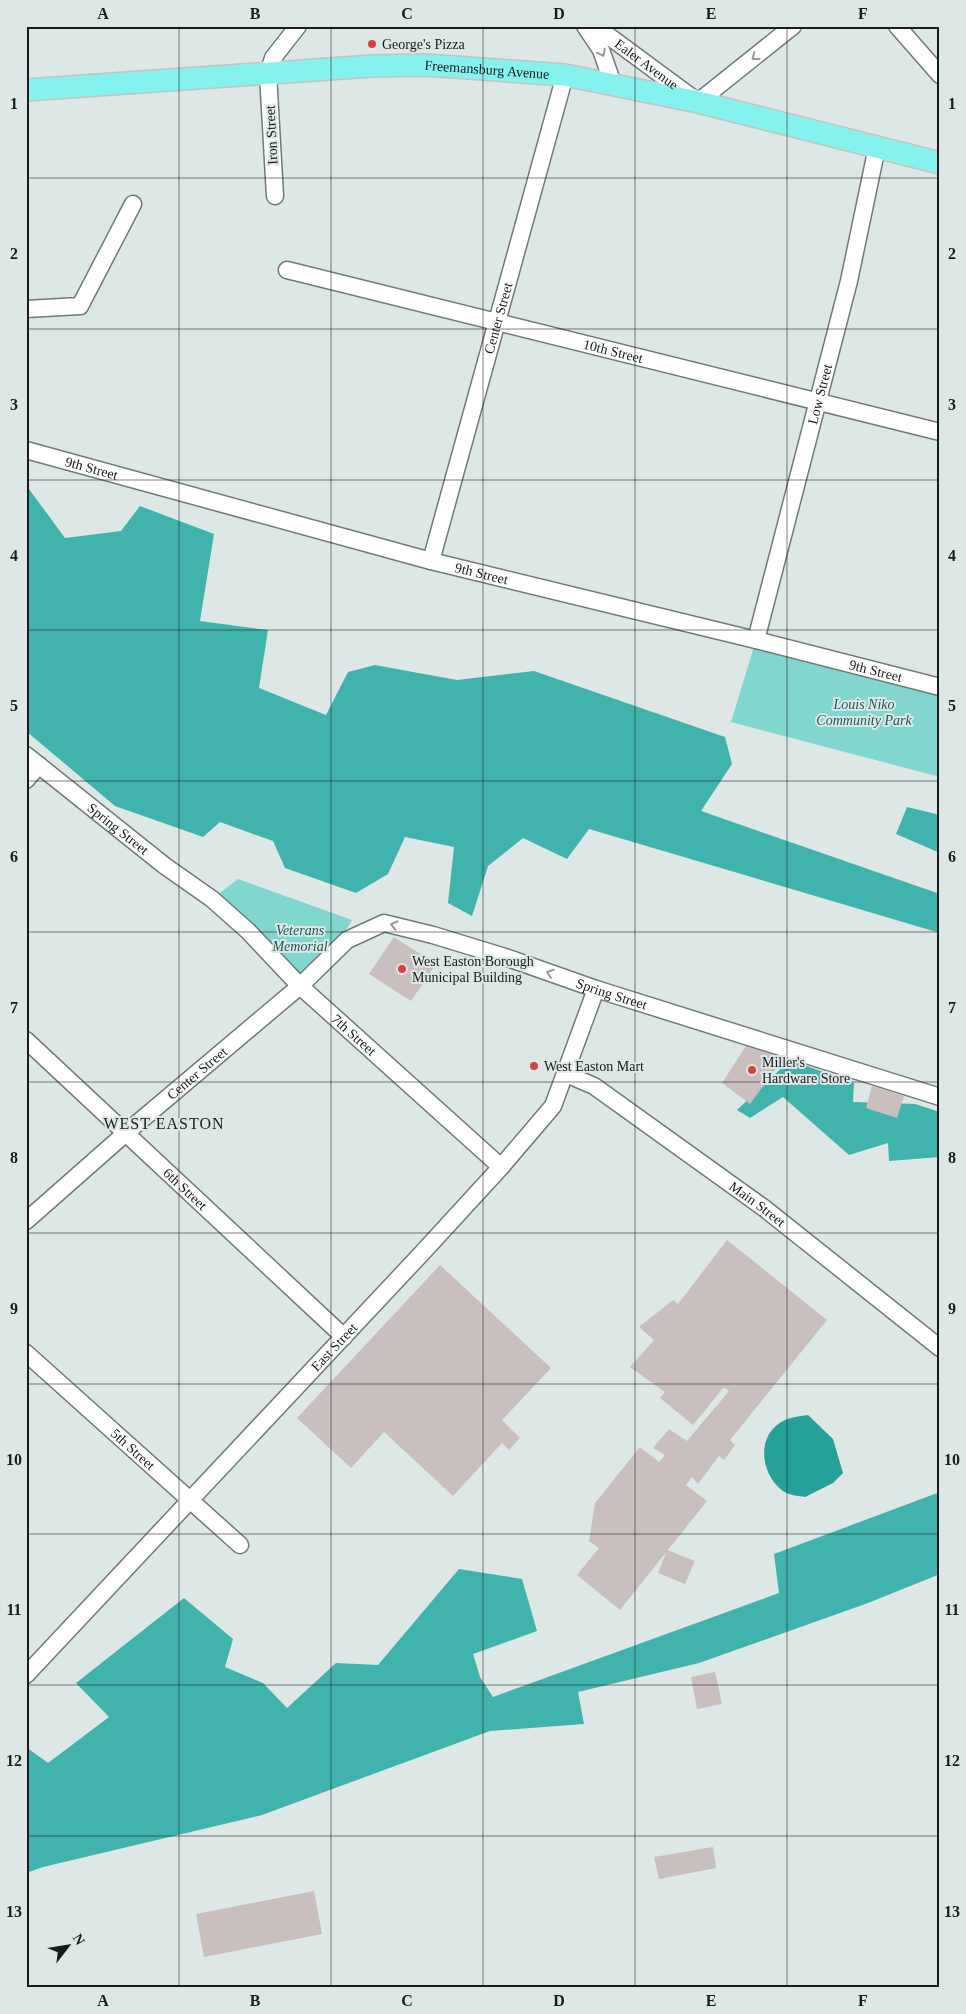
<svg xmlns="http://www.w3.org/2000/svg" width="966" height="2014" font-family="Georgia,serif">
<style>
.green{fill:#82d6d0}
.forest{fill:#41b3ad}
.water{fill:#27a09a}
.building{fill:#c9bfbe}
.lines{fill:none;stroke-linecap:round;stroke-linejoin:round}
.minor-casing{stroke:#717a79;stroke-width:19}
.major-casing{stroke:#c3c4c4;stroke-width:24}
.minor{stroke:#fff;stroke-width:16}
.major{stroke:#85f2ee;stroke-width:21}
.oneway{stroke:#989999}
.grid{fill:none;stroke:#191c1c;stroke-width:1;stroke-opacity:0.55}
.poi-dot{fill:#d3453d;stroke:#dde7e6;stroke-width:2}
.labels{text-anchor:middle;stroke-width:4;stroke-linejoin:round;paint-order:stroke}
.poi-label{font-size:14px;fill:#191c1c;stroke:#dde7e6;text-anchor:start}
.street-label{font-size:14px;fill:#191c1c;stroke:#dde7e6}
.park-label{font-size:14px;font-style:italic;fill:#1a5956;stroke:#dde7e6}
.quarter-label{font-size:16px;letter-spacing:1px;fill:#191c1c;stroke:#dde7e6}
.neatline{fill:none;stroke:#191c1c;stroke-width:2}
.grid-label{font-size:16px;text-anchor:middle;font-weight:bold;fill:#191c1c}
</style>
<rect width="100%" height="100%" fill="#dde7e6"/>
<path class="green" d="M756,640L940,687V777L731,722Z
M238,879L352,920L329,957L300,986L212,899Z"/>
<path class="forest" d="M26,485L65,538L121,531L140,506L214,534L200,621L268,630L259,688L326,715L348,672L375,665L457,680L534,671L725,737L732,764L701,811L940,894V933L589,829L567,859L523,838L488,866L472,916L448,903L454,847L405,837L388,874L356,893L285,868L273,841L220,822L203,837L115,806L26,731Z
M907,807L940,815V853L896,834Z
M790,1060L854,1083L853,1102L915,1104L940,1112V1157L889,1161L888,1143L849,1155L783,1097L750,1118L737,1110Z
M940,1492V1574L868,1603L699,1663L578,1692L584,1724L490,1731L262,1815L43,1867L26,1873V1747L48,1763L109,1717L76,1683L184,1598L233,1639L225,1667L263,1683L287,1708L336,1663L378,1665L459,1569L522,1579L537,1631L473,1654L480,1677L493,1697L779,1593L774,1554Z"/>
<path class="water" d="M808,1415L833,1439L843,1473L833,1483L805,1497C799,1496 788,1495 783,1491C760,1474 755,1434 785,1420C792,1417 801,1416 808,1415Z"/>
<path class="building" d="M394,937L436,964L411,1001L369,974Z
M746,1046L784,1058L750,1104L722,1083Z
M872,1086L904,1096L897,1118L866,1108Z
M727,1240L827,1320L730,1440L735,1445L724,1460L719,1456L698,1484L692,1477L686,1485L707,1501L620,1610L577,1575L599,1548L589,1541L595,1503L640,1447L659,1462L665,1455L653,1448L669,1429L687,1441L729,1391L724,1387L693,1425L660,1398L665,1392L630,1367L654,1340L639,1327L673,1300L678,1304Z
M440,1265L551,1368L502,1420L520,1438L509,1450L502,1443L453,1496L384,1432L351,1468L297,1418Z
M667,1550L695,1561L685,1584L658,1573Z
M715,1672L722,1704L697,1709L691,1677Z
M713,1847L716,1868L659,1879L654,1857Z
M314,1891L322,1934L204,1957L196,1914Z"/>
<g class="lines">
<g class="minor-casing">
<g id="minor">
<path d="M585,26L601,50L613,84"/>
<path id="s1" d="M595,26L698,102L793,26"/>
<path d="M897,26L940,75"/>
<path d="M275,196L268,74L273,58L298,26"/>
<path id="s2" d="M287,270L940,432"/>
<path d="M26,309L80,306L133,204"/>
<path id="s3" d="M26,450L431,561L756,640L940,687"/>
<path id="s4" d="M431,561L565,75"/>
<path id="s5" d="M756,640L849,281L877,147"/>
<path id="s6" d="M26,755L165,866L212,899L248,931L300,986L501,1167"/>
<path d="M26,780L39,765"/>
<path id="s7" d="M26,1040L344,1337"/>
<path id="s8" d="M566,1074L594,1086L764,1208L940,1348"/>
<path id="s9" d="M26,1221L127,1132L300,986L347,940L384,923L433,935L505,957L596,989L940,1097"/>
<path id="s10" d="M26,1353L240,1545"/>
<path id="s11" d="M26,1675L423,1252L501,1167L553,1106L596,989"/>
</g>
</g>
<g class="major-casing">
<g id="major">
<path id="s12" d="M26,90L372,66L427,65L565,75L698,102L940,163"/>
</g>
</g>
<use href="#minor" class="minor"/>
<use href="#major" class="major"/>
</g>
<defs><path id="oneway-chevron" d="M-2-3.5L2.5 0L-2 3.5" fill="none" stroke-width="1.6" stroke-linecap="round" stroke-linejoin="round" transform="scale(1.25)"/></defs>
<g class="oneway">
<use href="#oneway-chevron" transform="translate(602 53) rotate(64)"/>
<use href="#oneway-chevron" transform="translate(755 57) rotate(143)"/>
<use href="#oneway-chevron" transform="translate(394 925) rotate(-166)"/>
<use href="#oneway-chevron" transform="translate(550 973) rotate(-161)"/>
</g>
<path class="grid" d="M179,26V1988M331,26V1988M483,26V1988M635,26V1988M787,26V1988M26,178H940M26,329H940M26,480H940M26,630H940M26,781H940M26,932H940M26,1082H940M26,1233H940M26,1384H940M26,1534H940M26,1685H940M26,1836H940"/>
<g class="poi-dot">
<circle cx="372" cy="44" r="5"/>
<circle cx="402" cy="969" r="5"/>
<circle cx="534" cy="1066" r="5"/>
<circle cx="752" cy="1070" r="5"/>
</g>
<g class="labels">
<g class="poi-label">
<text x="382" y="49">George's Pizza</text>
<text x="412" y="966">West Easton Borough<tspan x="412" dy="16">Municipal Building</tspan></text>
<text x="762" y="1067">Miller's<tspan x="762" dy="16">Hardware Store</tspan></text>
<text x="544" y="1071">West Easton Mart</text>
</g>
<g class="street-label">
<text dy="5" stroke="none"><textPath href="#s1" startOffset="64">Ealer Avenue</textPath></text>
<text dy="5" stroke="none"><textPath href="#s12" startOffset="462">Freemansburg Avenue</textPath></text>
<text transform="translate(271 135) rotate(-93)" y="5">Iron Street</text>
<text dy="5" stroke="none"><textPath href="#s4" startOffset="252">Center Street</textPath></text>
<text dy="5" stroke="none"><textPath href="#s2" startOffset="336">10th Street</textPath></text>
<text dy="5" stroke="none"><textPath href="#s5" startOffset="254">Low Street</textPath></text>
<text dy="5" stroke="none"><textPath href="#s3" startOffset="68">9th Street</textPath></text>
<text dy="5" stroke="none"><textPath href="#s3" startOffset="472">9th Street</textPath></text>
<text dy="5" stroke="none"><textPath href="#s3" startOffset="878">9th Street</textPath></text>
<text dy="5" stroke="none"><textPath href="#s6" startOffset="118">Spring Street</textPath></text>
<text dy="5" stroke="none"><textPath href="#s9" startOffset="706">Spring Street</textPath></text>
<text dy="5" stroke="none"><textPath href="#s6" startOffset="432">7th Street</textPath></text>
<text dy="5" stroke="none"><textPath href="#s9" startOffset="226">Center Street</textPath></text>
<text dy="5" stroke="none"><textPath href="#s7" startOffset="218">6th Street</textPath></text>
<text dy="5" stroke="none"><textPath href="#s8" startOffset="232">Main Street</textPath></text>
<text dy="5" stroke="none"><textPath href="#s11" startOffset="450">East Street</textPath></text>
<text dy="5" stroke="none"><textPath href="#s10" startOffset="144">5th Street</textPath></text>
</g>
<g class="park-label">
<text x="864" y="709">Louis Niko<tspan x="864" dy="16">Community Park</tspan></text>
<text x="300" y="935">Veterans<tspan x="300" dy="16">Memorial</tspan></text>
</g>
<g class="quarter-label">
<text x="164" y="1129">WEST EASTON</text>
</g>
</g>
<rect width="966" height="2014" fill="none" stroke="#dde7e6" stroke-width="55"/>
<g transform="translate(68 1946) rotate(59)" stroke="#dde7e6" stroke-width="4" paint-order="stroke">
<path d="M0-4L9 19L0 12L-9 19Z" fill="#191c1c"/>
<text y="-8" font-size="14" font-weight="bold" text-anchor="middle" fill="#191c1c">N</text>
</g>
<rect x="28" y="28" width="910" height="1958" class="neatline"/>
<g class="grid-label">
<text x="103" y="19">A</text>
<text x="255" y="19">B</text>
<text x="407" y="19">C</text>
<text x="559" y="19">D</text>
<text x="711" y="19">E</text>
<text x="863" y="19">F</text>
<text x="14" y="109">1</text>
<text x="952" y="109">1</text>
<text x="14" y="259">2</text>
<text x="952" y="259">2</text>
<text x="14" y="410">3</text>
<text x="952" y="410">3</text>
<text x="14" y="561">4</text>
<text x="952" y="561">4</text>
<text x="14" y="711">5</text>
<text x="952" y="711">5</text>
<text x="14" y="862">6</text>
<text x="952" y="862">6</text>
<text x="14" y="1013">7</text>
<text x="952" y="1013">7</text>
<text x="14" y="1163">8</text>
<text x="952" y="1163">8</text>
<text x="14" y="1314">9</text>
<text x="952" y="1314">9</text>
<text x="14" y="1465">10</text>
<text x="952" y="1465">10</text>
<text x="14" y="1615">11</text>
<text x="952" y="1615">11</text>
<text x="14" y="1766">12</text>
<text x="952" y="1766">12</text>
<text x="14" y="1917">13</text>
<text x="952" y="1917">13</text>
<text x="103" y="2006">A</text>
<text x="255" y="2006">B</text>
<text x="407" y="2006">C</text>
<text x="559" y="2006">D</text>
<text x="711" y="2006">E</text>
<text x="863" y="2006">F</text>
</g>
</svg>
